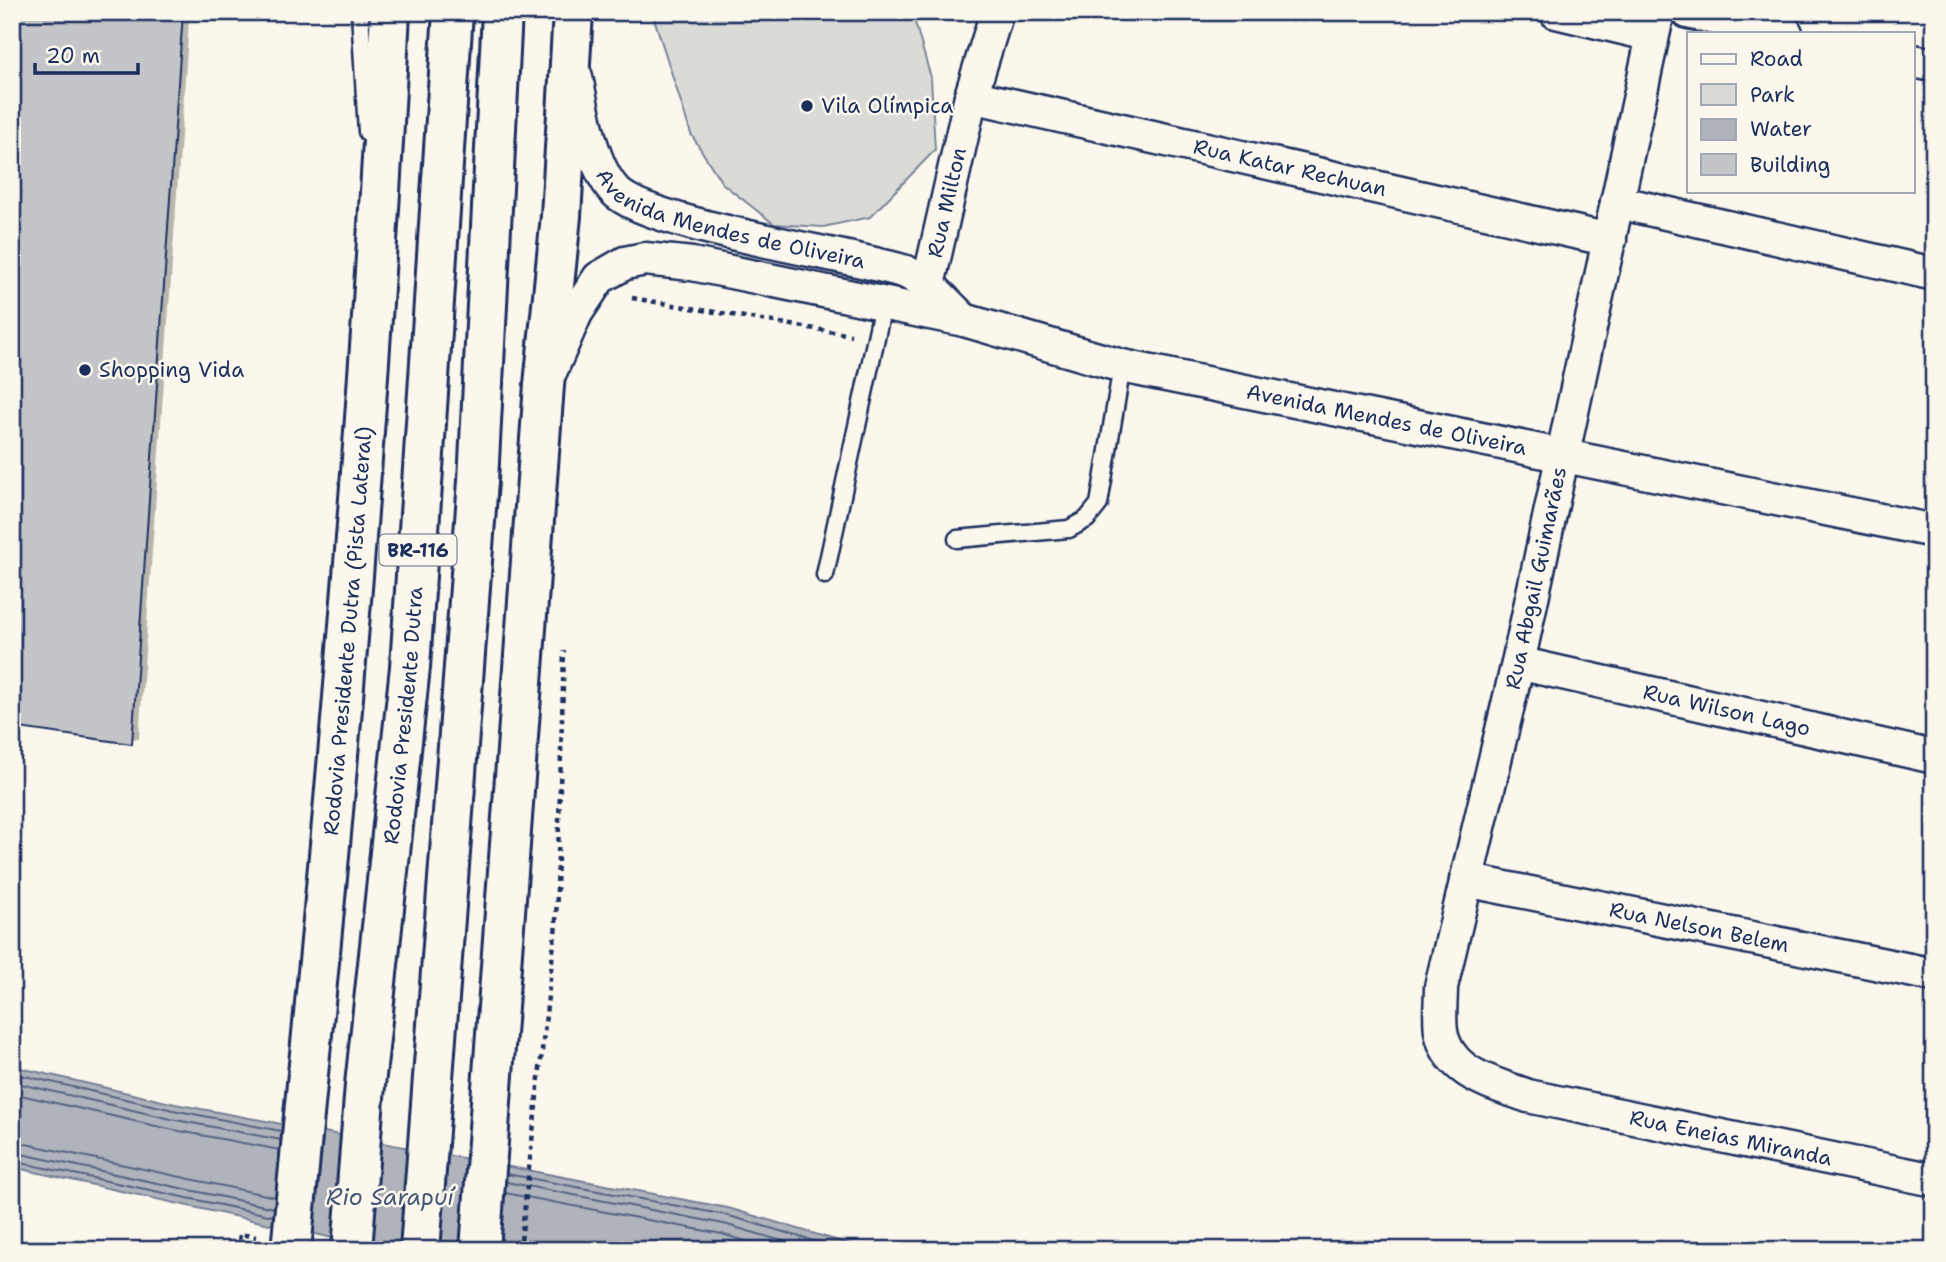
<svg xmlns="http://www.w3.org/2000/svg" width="1946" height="1262" font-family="'Shantell Sans',sans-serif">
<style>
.green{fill:#dadad7;stroke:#7a849a;stroke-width:2}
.water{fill:#afb3bb;stroke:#747e96;stroke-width:2}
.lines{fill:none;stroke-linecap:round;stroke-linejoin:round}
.shore{stroke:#566483;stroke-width:2}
.building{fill:#c3c5c9;stroke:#1b2f5e;stroke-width:2;filter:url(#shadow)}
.service-casing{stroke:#1b2f5e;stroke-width:21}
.minor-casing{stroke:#1b2f5e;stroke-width:37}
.trunk-casing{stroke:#1b2f5e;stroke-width:44}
.motorway-casing{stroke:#1b2f5e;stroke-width:44}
.path{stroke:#1b2f5e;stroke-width:4.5;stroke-dasharray:5 5;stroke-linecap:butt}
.service{stroke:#fbf7ec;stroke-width:16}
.minor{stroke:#fbf7ec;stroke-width:32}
.trunk{stroke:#fbf7ec;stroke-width:38}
.motorway{stroke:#fbf7ec;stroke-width:38}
.trunk-bridge-casing{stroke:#1b2f5e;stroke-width:44;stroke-linecap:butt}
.trunk-bridge{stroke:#fbf7ec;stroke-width:38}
.poi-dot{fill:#1b2f5e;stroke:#fbf7ec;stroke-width:2.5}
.labels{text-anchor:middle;stroke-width:5;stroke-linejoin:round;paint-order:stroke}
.shield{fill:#fbf7ec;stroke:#5e6b89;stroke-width:2}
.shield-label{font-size:19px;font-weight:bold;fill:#1b2f5e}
.poi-label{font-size:21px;fill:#1b2f5e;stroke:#fbf7ec;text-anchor:start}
.street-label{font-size:21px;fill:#1b2f5e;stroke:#fbf7ec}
.water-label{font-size:23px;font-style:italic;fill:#47577a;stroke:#fbf7ec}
</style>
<defs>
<filter id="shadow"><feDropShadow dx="6" dy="-6" stdDeviation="0" flood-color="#0004"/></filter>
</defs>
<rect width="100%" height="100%" fill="#fbf7ec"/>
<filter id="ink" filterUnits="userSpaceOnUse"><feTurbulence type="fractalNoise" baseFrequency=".0143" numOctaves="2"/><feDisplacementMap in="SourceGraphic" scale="14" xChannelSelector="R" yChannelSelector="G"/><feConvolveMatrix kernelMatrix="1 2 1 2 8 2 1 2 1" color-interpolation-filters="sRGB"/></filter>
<g filter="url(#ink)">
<path class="green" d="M652,12H912L931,78L935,150L870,217L823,227L774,224L722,183L691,134Z"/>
<path class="water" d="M12,1066L175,1104L728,1208L869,1250H387L12,1167Z"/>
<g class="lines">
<path class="shore" d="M12,1073L173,1110L281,1131
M12,1082L171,1119L281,1140
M12,1093L169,1129L280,1150
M12,1141L275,1197
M12,1152L274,1208
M12,1161L273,1216
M507,1174L726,1215L844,1250
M506,1182L724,1224L813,1250
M505,1193L722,1234L776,1250"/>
</g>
<path class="building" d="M12,12H183L132,744L12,727Z"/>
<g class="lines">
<g class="service-casing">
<path id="service" d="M360,12L367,132
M957,539L1069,529L1087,519L1099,504L1122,366
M825,575L883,305"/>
</g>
<g class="minor-casing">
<g id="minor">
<path d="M1556,12L1652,35"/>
<path id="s1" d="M1658,12L1518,663L1441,987C1441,1001 1439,1017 1441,1031C1448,1074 1493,1083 1528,1096L1934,1180"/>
<path d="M1688,12L1786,33"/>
<path d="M1913,61L1934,65"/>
<path id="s2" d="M576,77C583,110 591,165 615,191C646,225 849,254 906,272L928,284L964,320"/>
<path id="s3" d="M971,96L1610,240"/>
<path d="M1617,202L1934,274"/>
<path id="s4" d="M924,303L971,96L997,12"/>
<path id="s5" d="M551,370L576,313L599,278L625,263L645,259L692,264L964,320L1122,366L1934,531"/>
<path id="s6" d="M1518,663L1934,757"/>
<path id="s7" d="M1466,880L1934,975"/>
</g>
</g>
<g class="trunk-casing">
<g id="trunk">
<path id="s8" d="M307,1084C343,727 372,370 390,12"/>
<path d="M480,1250L544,385L561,216L573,12"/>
</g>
</g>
<g class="motorway-casing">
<g id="motorway">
<path id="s9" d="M352,1250L365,1085L410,667L453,12"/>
<path d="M420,1250L478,481L502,12"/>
</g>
</g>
<path class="path" d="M632,298L851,335
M238,1250L240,1234L256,1237
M520,1250L556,924L564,651"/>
<use href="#service" class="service"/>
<use href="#minor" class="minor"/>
<use href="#trunk" class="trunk"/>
<use href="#motorway" class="motorway"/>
<g class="trunk-bridge-casing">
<path id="trunk-bridge" d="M291,1250L307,1084"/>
</g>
<use href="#trunk-bridge" class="trunk-bridge"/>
</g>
</g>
<g class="poi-dot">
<circle cx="807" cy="106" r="7"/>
<circle cx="85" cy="370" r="7"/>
</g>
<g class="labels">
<rect class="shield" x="379.5" y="534.5" width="77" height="31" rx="5"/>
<g class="shield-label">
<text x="418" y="557">BR-116</text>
</g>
<g class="poi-label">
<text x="821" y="113">Vila Olímpica</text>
<text x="99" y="377">Shopping Vida</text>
</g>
<g class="street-label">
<text dy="7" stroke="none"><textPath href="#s3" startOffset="327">Rua Katar Rechuan</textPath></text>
<text dy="7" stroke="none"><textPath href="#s4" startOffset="103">Rua Milton</textPath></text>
<text dy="7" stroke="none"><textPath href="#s2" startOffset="240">Avenida Mendes de Oliveira</textPath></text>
<text dy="7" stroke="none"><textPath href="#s5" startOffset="914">Avenida Mendes de Oliveira</textPath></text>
<text transform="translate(1536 578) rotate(-78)" y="7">Rua Abgail Guimarães</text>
<text dy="7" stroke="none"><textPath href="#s8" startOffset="455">Rodovia Presidente Dutra (Pista Lateral)</textPath></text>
<text dy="7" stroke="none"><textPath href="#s6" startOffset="214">Rua Wilson Lago</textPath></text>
<text dy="7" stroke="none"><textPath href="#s9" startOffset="537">Rodovia Presidente Dutra</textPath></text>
<text dy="7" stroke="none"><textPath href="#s7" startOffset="238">Rua Nelson Belem</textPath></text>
<text dy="7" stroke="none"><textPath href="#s1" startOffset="1365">Rua Eneias Miranda</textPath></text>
</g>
<g class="water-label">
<text x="390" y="1205">Rio Sarapuí</text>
</g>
</g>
<rect width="1946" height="1262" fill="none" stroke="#fbf7ec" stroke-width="42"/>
<rect x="21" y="21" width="1904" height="1220" fill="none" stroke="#1b2f5e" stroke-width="2.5" filter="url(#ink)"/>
<rect x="1687" y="32" width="228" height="161" fill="#fbf7ec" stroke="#a1a7b3" stroke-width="2"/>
<rect x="1701" y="54" width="35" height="10" fill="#fbf7ec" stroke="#a1a7b3" stroke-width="2"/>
<text x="1750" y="66" font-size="21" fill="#1b2f5e">Road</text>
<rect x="1701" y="84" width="35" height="21" fill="#dadad7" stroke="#a1a7b3" stroke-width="2"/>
<text x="1750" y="102" font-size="21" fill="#1b2f5e">Park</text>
<rect x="1701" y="119" width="35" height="21" fill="#afb3bb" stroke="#a1a7b3" stroke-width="2"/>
<text x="1750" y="136" font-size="21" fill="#1b2f5e">Water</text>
<rect x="1701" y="154" width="35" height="21" fill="#c3c5c9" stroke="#a1a7b3" stroke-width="2"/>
<text x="1750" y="172" font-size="21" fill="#1b2f5e">Building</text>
<path d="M35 63v10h103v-10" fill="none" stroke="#1b2f5e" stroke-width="3.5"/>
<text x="46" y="63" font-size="21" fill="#1b2f5e" stroke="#fbf7ec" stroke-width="5" paint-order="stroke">20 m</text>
</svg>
